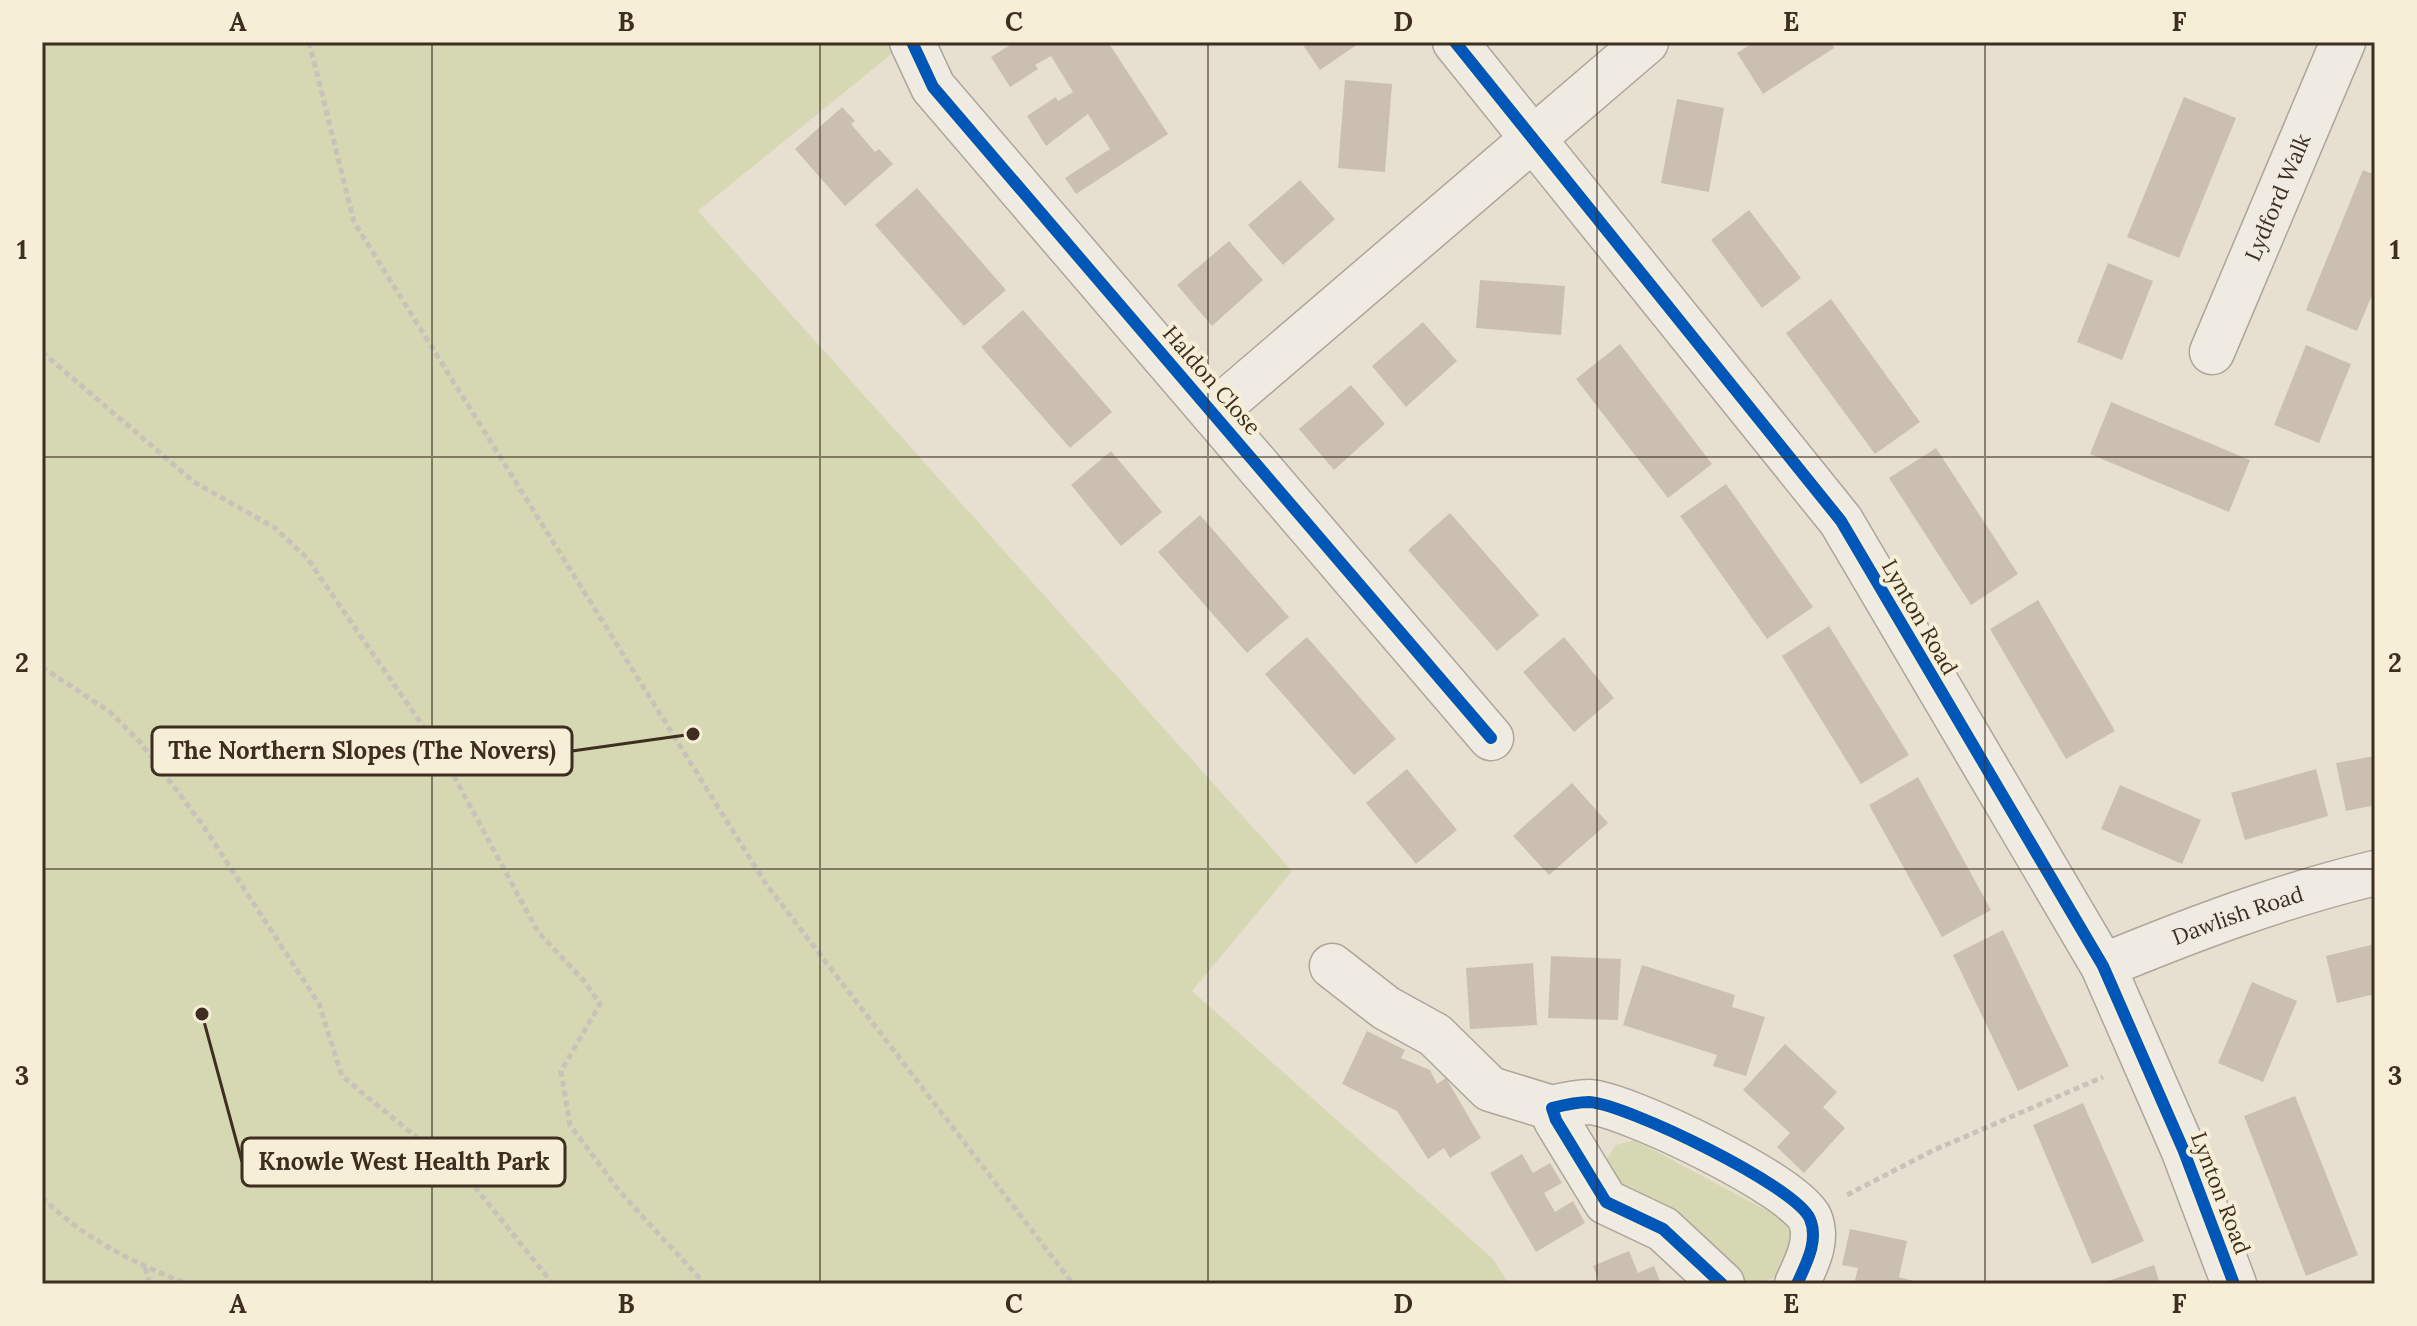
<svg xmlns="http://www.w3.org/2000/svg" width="2417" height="1326" font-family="Lora,serif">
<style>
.green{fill:#d6d7b3}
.building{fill:#cbbfb2}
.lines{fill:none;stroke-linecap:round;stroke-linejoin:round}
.minor-casing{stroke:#ada599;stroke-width:47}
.path{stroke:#c8c2b9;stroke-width:5;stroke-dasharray:6 4;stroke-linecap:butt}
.minor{stroke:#efebe3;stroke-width:44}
.cycleway-casing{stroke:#f7eed8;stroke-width:17}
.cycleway{stroke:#0057b8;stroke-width:12}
.grid{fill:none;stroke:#3d2e20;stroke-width:2;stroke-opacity:0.55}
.labels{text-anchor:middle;stroke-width:8;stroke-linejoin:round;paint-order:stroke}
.street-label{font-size:22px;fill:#3d2e20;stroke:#f7eed8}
.leader{fill:none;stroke:#3d2e20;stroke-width:3}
.callout-dot{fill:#3d2e20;stroke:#f7eed8;stroke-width:3}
.callout{fill:#f7eed8;stroke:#3d2e20;stroke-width:3}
.callout-label{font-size:24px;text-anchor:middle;font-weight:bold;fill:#3d2e20}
.neatline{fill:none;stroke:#3d2e20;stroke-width:3}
.grid-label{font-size:26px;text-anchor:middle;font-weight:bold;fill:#3d2e20}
</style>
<rect width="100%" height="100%" fill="#e7e0d1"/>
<path class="green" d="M42,42H889L894,52L698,211L1292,871L1192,991L1493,1259L1509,1284H42Z
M1635,1140L1781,1218L1791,1235L1788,1269L1761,1284L1741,1283L1617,1188L1606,1160L1616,1145Z"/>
<path class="building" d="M1015,42H1108L1168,134L1076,194L1065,178L1110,149L1088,114L1046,146L1027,116L1056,97L1058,101L1073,92L1051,56L1035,65L1038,69L1010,87L991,57Z
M1301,42H1361L1320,70Z
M1754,42H1831L1834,48L1763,94L1737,53Z
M1345,80L1392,84L1385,172L1338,168Z
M2184,97L2236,118L2179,258L2127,237Z
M1677,99L1724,108L1709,192L1661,183Z
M842,107L855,121L851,124L875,152L879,149L893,164L845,206L795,149Z
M2363,170L2375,175V288L2357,331L2306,310Z
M1300,180L1335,219L1283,265L1248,225Z
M917,188L1006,290L964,326L875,225Z
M1749,210L1801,278L1762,308L1711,240Z
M1229,241L1263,280L1212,326L1177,285Z
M2108,263L2153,281L2122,360L2077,342Z
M1480,280L1565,286L1561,335L1476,328Z
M1831,299L1920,422L1875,454L1786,333Z
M1023,310L1112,412L1070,448L981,347Z
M1423,322L1457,361L1406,407L1372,366Z
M1620,344L1712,464L1668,498L1576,379Z
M2306,345L2351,364L2319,443L2274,425Z
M1351,385L1385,424L1334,470L1299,429Z
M2111,402L2250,460L2229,512L2090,454Z
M1936,448L2018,574L1971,605L1889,478Z
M1111,451L1162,512L1121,546L1071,485Z
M1726,484L1813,607L1767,639L1680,516Z
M1450,513L1539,615L1497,651L1408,550Z
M1200,515L1289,617L1247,653L1158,552Z
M2038,600L2115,731L2066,759L1990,629Z
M1829,626L1909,755L1861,784L1782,656Z
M1307,637L1396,739L1354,775L1265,674Z
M1564,637L1614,698L1574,732L1523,672Z
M2375,756V805L2346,811L2336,763Z
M1407,769L1457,830L1416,864L1366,803Z
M2316,769L2328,816L2245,840L2231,793Z
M1918,777L1991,910L1942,937L1869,805Z
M1572,783L1608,823L1549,875L1513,836Z
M2120,785L2201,820L2182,864L2101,829Z
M2003,930L2069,1066L2018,1091L1953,955Z
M2375,944V994L2337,1003L2326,956Z
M1551,956L1621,959L1618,1020L1548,1018Z
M1533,963L1537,1025L1470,1029L1466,968Z
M1642,965L1735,995L1732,1007L1765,1017L1746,1076L1713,1066L1717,1055L1623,1025Z
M2252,982L2297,1001L2263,1082L2218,1063Z
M1367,1031L1405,1050L1401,1058L1430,1070L1437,1084L1446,1078L1481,1138L1450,1158L1444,1148L1428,1159L1397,1111L1342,1084Z
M1785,1044L1837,1092L1823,1107L1845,1128L1804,1173L1777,1147L1790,1133L1743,1090Z
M2295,1096L2358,1255L2306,1276L2244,1116Z
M2083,1103L2144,1241L2092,1264L2033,1125Z
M1522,1154L1533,1173L1550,1163L1562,1183L1544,1193L1555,1212L1573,1201L1585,1223L1536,1252L1490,1173Z
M1850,1229L1907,1241L1899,1277L1913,1281L1912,1284H1854L1858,1268L1842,1265Z
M1629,1251L1638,1273L1654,1266L1661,1284H1600L1593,1266Z
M2154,1265L2160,1284H2100Z"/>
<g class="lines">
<g class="minor-casing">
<g id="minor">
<path d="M912,42L933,87L1491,738"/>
<path d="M1455,42L1841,521L2103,966L2183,1149L2234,1284"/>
<path id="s1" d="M2212,352L2343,42"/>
<path d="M1214,412L1646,42"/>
<path d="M1332,966L1386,1008L1435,1035L1490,1089L1552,1108"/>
<path id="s2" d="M2103,966C2193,929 2280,896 2375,873"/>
<path d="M1722,1284L1663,1229L1606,1202L1556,1120L1552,1108C1564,1105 1577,1102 1589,1102C1626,1104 1796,1186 1810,1219C1819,1241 1806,1264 1797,1284"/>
</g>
</g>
<path class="path" d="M309,42L354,222L766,884L1073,1284
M42,352L194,482L275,528L307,558L442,754L538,932L585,982L600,1004L561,1071L570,1125L620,1192L705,1284
M42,667L110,712L141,743L202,824L319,1004L342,1076L471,1182L553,1284
M1847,1195L1932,1151L2103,1077
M42,1197C81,1237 135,1264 188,1284
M145,1268L150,1284"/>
<use href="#minor" class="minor"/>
<g class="cycleway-casing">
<path id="cycleway" d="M912,42L933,87L1491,738
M1455,42L1841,521L2103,966L2183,1149L2234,1284
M1722,1284L1663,1229L1606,1202L1556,1120L1552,1108C1564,1105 1577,1102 1589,1102C1626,1104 1796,1186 1810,1219C1819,1241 1806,1264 1797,1284"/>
</g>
<use href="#cycleway" class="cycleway"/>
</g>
<path class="grid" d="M432,42V1284M820,42V1284M1208,42V1284M1597,42V1284M1985,42V1284M42,457H2375M42,869H2375"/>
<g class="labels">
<g class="street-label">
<text dy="8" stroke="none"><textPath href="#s1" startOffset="168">Lydford Walk</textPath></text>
<text transform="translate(1212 380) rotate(49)" y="8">Haldon Close</text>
<text transform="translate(1920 617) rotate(60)" y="8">Lynton Road</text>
<text dy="8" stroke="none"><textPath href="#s2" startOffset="144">Dawlish Road</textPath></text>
<text transform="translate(2221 1193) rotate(69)" y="8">Lynton Road</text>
</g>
</g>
<path class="leader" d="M693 734L572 751M202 1014L242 1162"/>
<g class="callout-dot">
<circle cx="693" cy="734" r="8"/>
<circle cx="202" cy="1014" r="8"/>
</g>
<g class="callout">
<rect x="152" y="727" width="420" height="48" rx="8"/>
<rect x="242" y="1138" width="323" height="48" rx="8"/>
</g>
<g class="callout-label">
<text x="362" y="759">The Northern Slopes (The Novers)</text>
<text x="404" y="1170">Knowle West Health Park</text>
</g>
<rect width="2417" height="1326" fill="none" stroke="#f7eed8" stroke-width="88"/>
<rect x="44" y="44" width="2329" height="1238" class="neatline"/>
<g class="grid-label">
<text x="238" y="31">A</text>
<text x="626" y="31">B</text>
<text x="1014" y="31">C</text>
<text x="1403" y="31">D</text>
<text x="1791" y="31">E</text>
<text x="2179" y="31">F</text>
<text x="22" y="259">1</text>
<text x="2395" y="259">1</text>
<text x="22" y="672">2</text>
<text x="2395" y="672">2</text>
<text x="22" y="1085">3</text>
<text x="2395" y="1085">3</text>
<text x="238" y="1313">A</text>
<text x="626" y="1313">B</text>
<text x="1014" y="1313">C</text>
<text x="1403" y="1313">D</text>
<text x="1791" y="1313">E</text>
<text x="2179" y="1313">F</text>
</g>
</svg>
